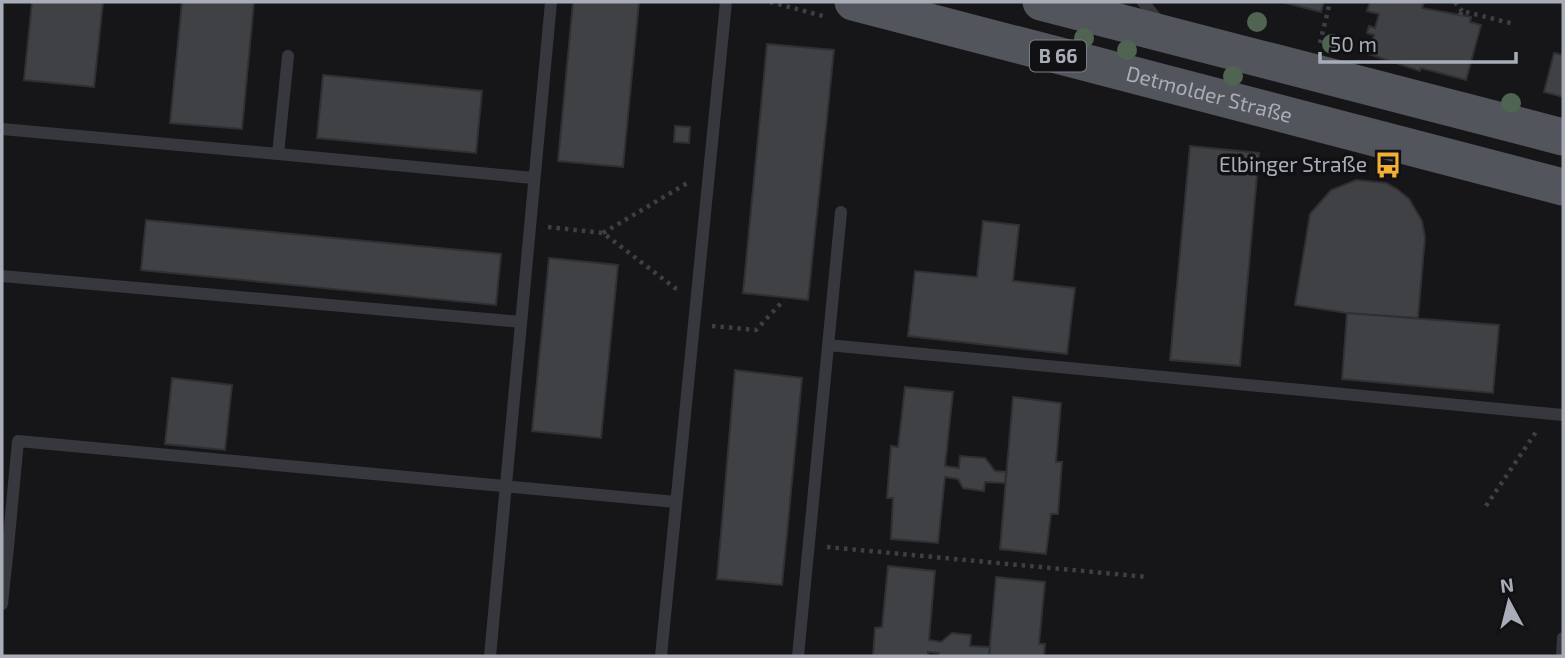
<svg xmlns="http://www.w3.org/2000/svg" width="1565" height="658" font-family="'Exo 2',sans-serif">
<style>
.building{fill:#404145;stroke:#303034;stroke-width:2}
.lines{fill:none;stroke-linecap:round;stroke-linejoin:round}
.path{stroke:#3d3f44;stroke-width:4.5;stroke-dasharray:3.5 5;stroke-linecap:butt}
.lane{stroke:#37383d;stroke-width:12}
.primary{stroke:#53555c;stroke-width:37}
.tree{fill:#506452}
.labels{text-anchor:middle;stroke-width:7;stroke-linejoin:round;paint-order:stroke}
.shield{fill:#111113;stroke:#7b7e86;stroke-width:2}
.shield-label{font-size:19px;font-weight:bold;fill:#a8adb8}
.street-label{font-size:21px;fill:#a8adb8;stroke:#111113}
.poi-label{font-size:21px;fill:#a8adb8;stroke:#111113;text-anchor:end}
</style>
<rect width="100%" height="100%" fill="#161618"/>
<path class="building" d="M32,2H103L94,87L24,80Z
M182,2H254L242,129L170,123Z
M573,2H639L623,167L558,161Z
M1282,2H1324L1321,12Z
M1370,2H1424L1422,8L1471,17L1470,22L1481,25L1466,80L1421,68L1420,71L1369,54L1374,35L1367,33L1369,26L1375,28L1379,14L1367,11Z
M767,44L834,50L808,300L743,293Z
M1554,53L1563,55V97L1544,92Z
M323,75L482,91L476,153L317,138Z
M675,126L690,127L689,143L674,142Z
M1190,146L1259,153L1240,366L1170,360Z
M1356,180L1386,183L1397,189L1409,199L1422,221L1425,237L1418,318L1347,313L1295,305L1310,214L1331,190Z
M146,220L501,254L496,305L141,270Z
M983,221L1019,225L1013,281L1075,288L1067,354L908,336L915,271L977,277Z
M549,258L618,265L601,438L532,431Z
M1347,313L1499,325L1493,393L1342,379Z
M735,370L802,378L782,585L717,579Z
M172,378L232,385L225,450L165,444Z
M905,387L953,392L945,466L959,468L960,456L985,458L995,471L1006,472L1005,483L985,482L984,491L963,488L958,479L945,477L938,543L891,539L893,498H887L891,446L898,447Z
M1013,397L1061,403L1056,462H1062L1058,514H1051L1046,554L1000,549Z
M888,566L935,571L929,640L941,642L952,633L971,635L970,646L990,647L989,656H939V653L928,652V656H873L875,628L882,627Z
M996,577L1045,582L1039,644H1045L1044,656H989Z"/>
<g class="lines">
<path class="path" d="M770,2L827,17
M1455,2L1462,11
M1460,15L1462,11L1514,24
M1320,43L1330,2
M548,227L603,233L675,288L681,289
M603,233L689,182
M712,326L756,330L784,300
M1486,506L1536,432
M827,547L1147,577"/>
<path class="lane" d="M1143,2L1161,24
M288,56L278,154L533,178
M2,129L278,154
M2,276L521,322
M828,345L1563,415
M2,546L8,547L18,441L676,502
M2,604L8,547
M490,656L551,2
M661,656L726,2
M798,656L841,212
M1562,656L1563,638"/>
<g class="primary">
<path id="s1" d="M853,2L1563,187"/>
<path d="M1041,2L1563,137"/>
</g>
</g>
<g class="tree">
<circle cx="1257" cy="22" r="10"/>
<circle cx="1084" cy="38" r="10"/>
<circle cx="1332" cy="44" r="10"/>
<circle cx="1127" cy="50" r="10"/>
<circle cx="1233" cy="76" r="10"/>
<circle cx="1511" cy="103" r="10"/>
</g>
<defs>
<g id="bus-bare" transform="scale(2.1)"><path d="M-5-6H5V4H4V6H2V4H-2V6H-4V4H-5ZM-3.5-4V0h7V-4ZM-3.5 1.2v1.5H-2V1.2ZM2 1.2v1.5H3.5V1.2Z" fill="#f2b134" stroke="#111113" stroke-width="2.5" paint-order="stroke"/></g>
</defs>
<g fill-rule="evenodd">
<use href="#bus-bare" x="1388" y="165"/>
</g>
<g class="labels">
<rect class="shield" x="1030" y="40.5" width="56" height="31" rx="5"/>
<g class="shield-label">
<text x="1058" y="63">B 66</text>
</g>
<g class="street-label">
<text dy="7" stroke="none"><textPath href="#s1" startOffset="368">Detmolder Straße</textPath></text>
</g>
<g class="poi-label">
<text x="1367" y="172">Elbinger Straße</text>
</g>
</g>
<rect width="1565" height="658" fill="none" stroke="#a8adb8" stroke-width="7"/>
<g transform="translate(1509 602) rotate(353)" stroke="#111113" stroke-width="5" paint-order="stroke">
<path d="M0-5L12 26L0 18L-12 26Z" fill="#a8adb8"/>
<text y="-10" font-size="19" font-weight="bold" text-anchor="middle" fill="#a8adb8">N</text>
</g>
<path d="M1320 52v10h196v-10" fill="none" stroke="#a8adb8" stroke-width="3.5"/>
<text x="1330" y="52" font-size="21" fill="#a8adb8" stroke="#111113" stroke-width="5" paint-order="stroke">50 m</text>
</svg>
